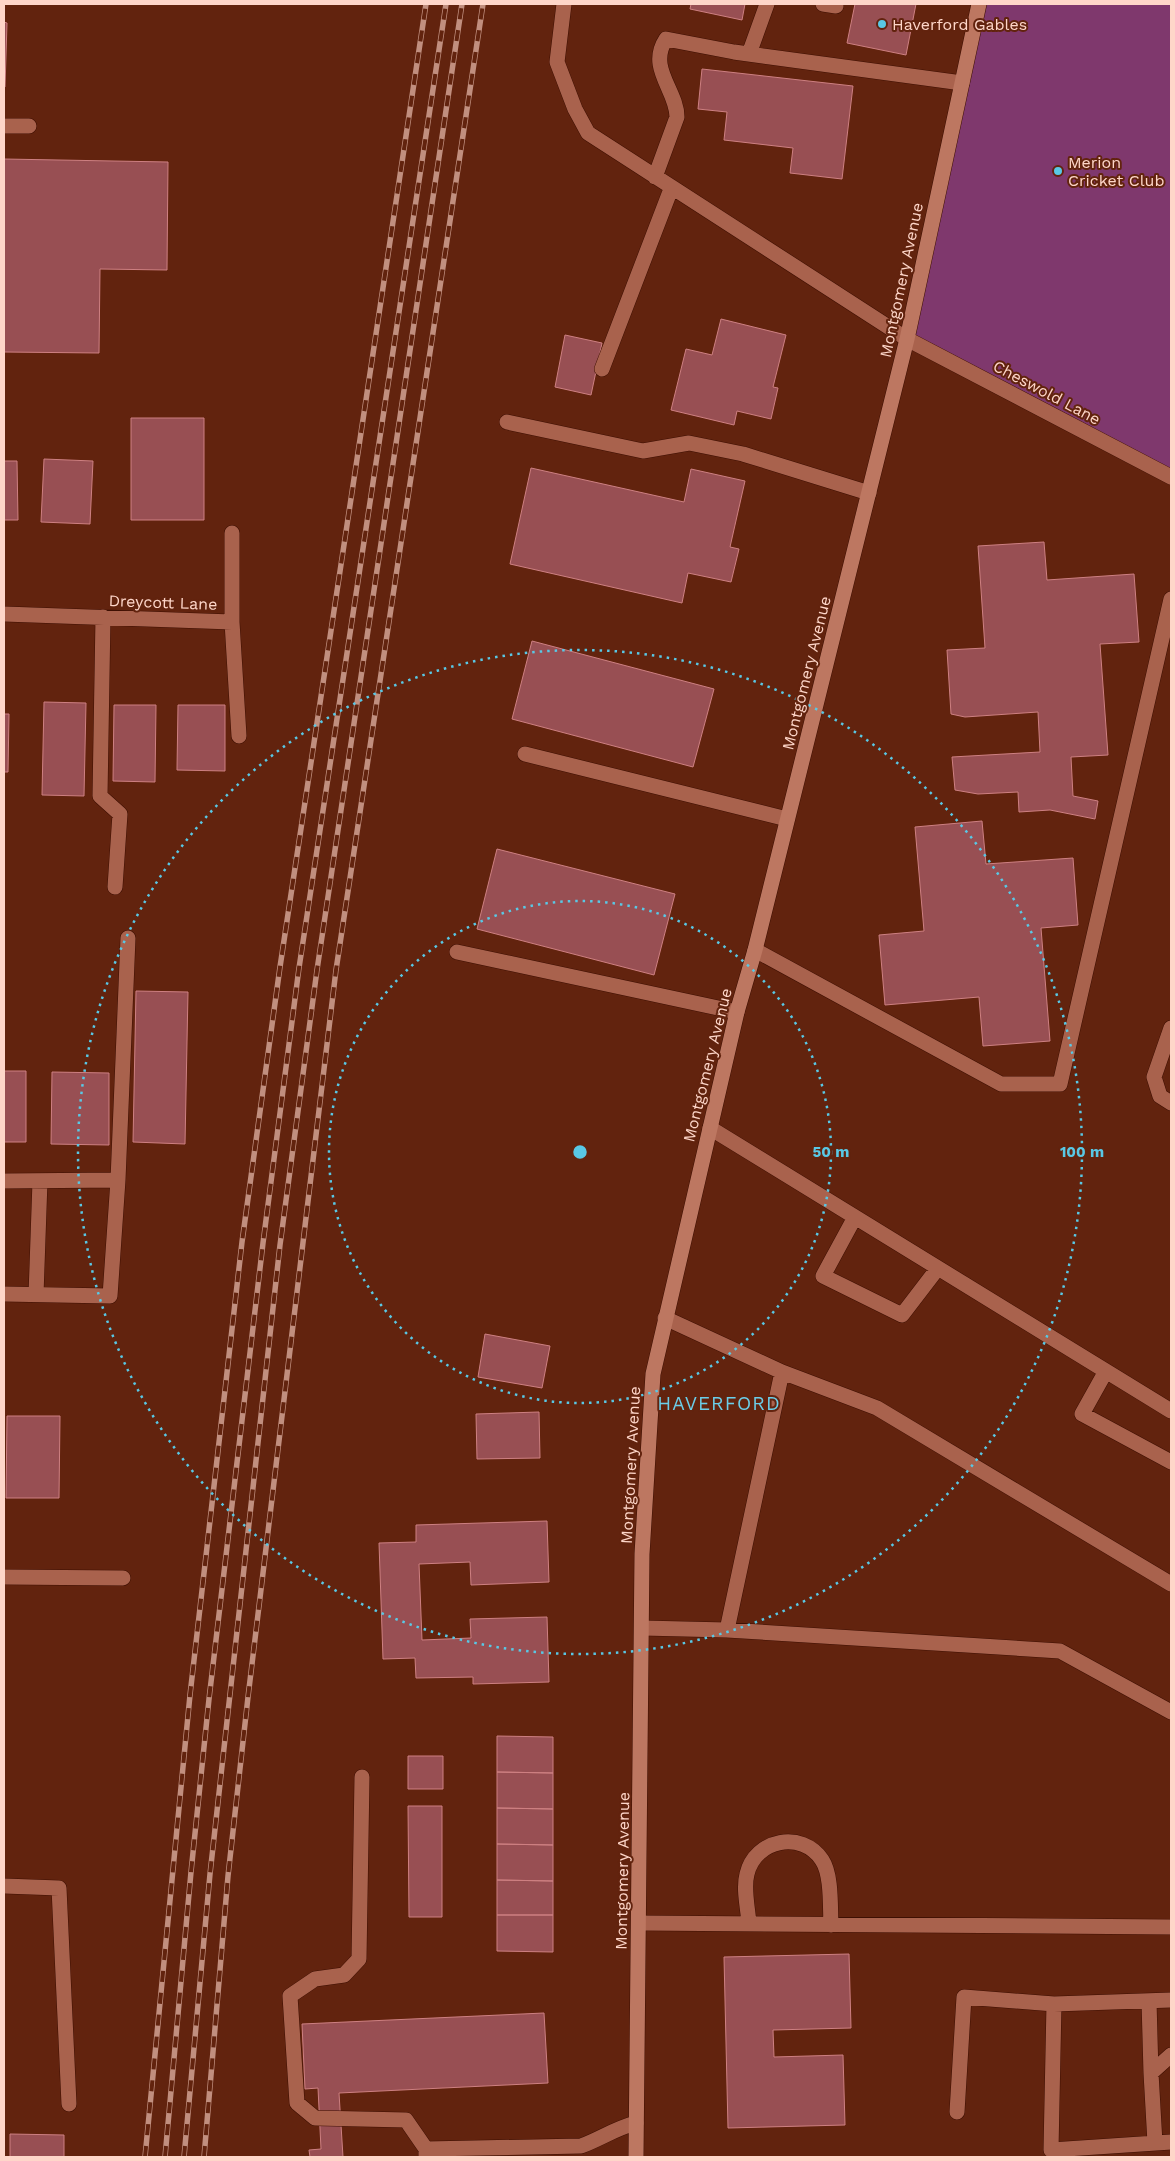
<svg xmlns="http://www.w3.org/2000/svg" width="1175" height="2161" font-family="'Work Sans',sans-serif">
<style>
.green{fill:#7f386d}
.building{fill:#984f53;stroke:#ce8082}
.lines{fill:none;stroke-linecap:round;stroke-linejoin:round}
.minor-casing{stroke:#3e0f02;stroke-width:16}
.major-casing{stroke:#3e0f02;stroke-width:16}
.minor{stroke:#a9624d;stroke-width:15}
.major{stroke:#bd7761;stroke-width:15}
.rail-casing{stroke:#c18f7f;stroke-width:5.5}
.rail{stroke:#62230e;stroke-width:4;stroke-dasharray:11;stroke-linecap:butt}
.ring{fill:none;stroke:#59c8e5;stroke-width:2.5;stroke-dasharray:2.5 5}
.poi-dot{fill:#59c8e5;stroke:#62230e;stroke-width:2}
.labels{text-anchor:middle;stroke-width:4;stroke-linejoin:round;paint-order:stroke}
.poi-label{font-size:16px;fill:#fed6c9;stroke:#62230e;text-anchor:start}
.street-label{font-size:16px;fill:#fed6c9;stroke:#62230e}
.quarter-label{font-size:19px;letter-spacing:1px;fill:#6bcee9;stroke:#62230e}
.centre{fill:#59c8e5;stroke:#62230e;stroke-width:2.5}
.ring-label{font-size:15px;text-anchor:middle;font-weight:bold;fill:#59c8e5;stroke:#62230e;stroke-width:4;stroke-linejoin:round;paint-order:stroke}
</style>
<rect width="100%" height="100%" fill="#62230e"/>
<path class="green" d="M984,4H1171V477L907,339Z"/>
<path class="building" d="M691,4H745L742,20L690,9Z
M855,4H916L906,55L847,43Z
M4,22L7,23L5,87H4Z
M702,69L853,86L842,179L790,173L793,148L724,140L727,112L698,109Z
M4,159L168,162L167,270L100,269L99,353L4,352Z
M721,319L786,335L773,387L778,388L771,419L737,411L734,425L671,410L686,349L712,355Z
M565,335L602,343L591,395L555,387Z
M131,418H204V520H131Z
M44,459L93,461L90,524L41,522Z
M4,461H17L18,520H4Z
M531,468L684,502L691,469L745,481L730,547L739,549L731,582L688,573L682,603L510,564Z
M1044,542L1047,580L1134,574L1139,642L1100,644L1108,755L1071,757L1073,796L1098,801L1095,819L1050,810L1019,812L1018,792L978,794L955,790L952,757L1040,752L1038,712L965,717L951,714L947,650L985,648L978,546Z
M532,641L714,689L693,767L512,719Z
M44,702L86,703L84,796L42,795Z
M114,705H156L155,782L113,781Z
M178,705H225V771L177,770Z
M4,714H9L8,772H4Z
M982,821L986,864L1073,858L1078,925L1041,928L1050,1041L983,1046L979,997L885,1005L879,935L924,931L915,827Z
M497,849L675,894L654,975L477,929Z
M136,991L188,992L185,1144L133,1142Z
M4,1071H26V1142H4Z
M52,1072L109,1073V1145L51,1144Z
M485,1334L550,1346L542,1388L478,1377Z
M539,1412L540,1458L477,1459L476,1414Z
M7,1416H60L59,1498H6Z
M547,1521L549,1582L471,1585L470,1562L419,1564L422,1640L471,1638L470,1619L547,1617L549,1682L473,1684V1677L416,1678L415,1658L383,1659L379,1543L416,1542V1525Z
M497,1736L553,1737V1773L497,1772Z
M408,1756H443V1789H408Z
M497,1772L553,1773V1809L497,1808Z
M408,1806H442V1917H409Z
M497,1808L553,1809V1845L497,1844Z
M497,1844L553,1845V1881L497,1880Z
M497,1880L553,1881V1915H497Z
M497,1915H553V1952L497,1951Z
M849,1954L851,2028L773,2030L774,2057L843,2055L845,2125L728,2128L724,1957Z
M544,2013L548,2083L339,2093L343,2157H310L309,2150L321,2149L318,2088L305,2089L302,2024Z
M10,2134L64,2135V2157H10Z"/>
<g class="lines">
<g class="minor-casing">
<path id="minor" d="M564,4L557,62L575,109L588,133L907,339L1171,477
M823,4L836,6
M749,54L767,4
M4,126H29
M655,177L677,117C677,90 647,68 666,39L734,52L962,83
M602,369L671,189
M507,422L643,451L689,443L743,454L869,493
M4,614L232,622V533
M103,617L100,796L120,814L115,887
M232,622L239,736
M525,754L787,819
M755,950L1001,1084H1060L1171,599
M457,952L737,1012
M1171,1028L1154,1077L1160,1096L1171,1103
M710,1128L1171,1411
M4,1181L118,1180
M855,1217L823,1276L902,1315L938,1268
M4,1294L110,1296L118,1180L128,938
M36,1295L40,1181
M1106,1371L1082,1414L1171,1462
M782,1372L877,1408L1171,1584
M4,1577L123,1578
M642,1628L727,1630L782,1372L665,1318
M727,1630L1060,1651L1171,1712
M362,1777L359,1959L344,1975L315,1979L290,1996L297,2103L315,2118L406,2120L426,2149
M4,1886L59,1888L69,2104
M639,1923L1171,1927
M749,1924C748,1908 743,1889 747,1874C755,1839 802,1830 822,1860C832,1875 830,1907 831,1925
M1149,2001L1151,2073
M1054,2004L1171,2000
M957,2112L964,1997L1054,2004L1051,2150L1171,2142
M1155,2143L1151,2073L1171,2055
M426,2157V2149L581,2146C600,2139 616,2128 636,2123"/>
</g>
<g class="major-casing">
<path id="major" d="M636,2157L642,1554L653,1374L737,1012L755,950L907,339L979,4"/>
</g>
<use href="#minor" class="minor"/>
<use href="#major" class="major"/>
<g class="rail-casing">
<path id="rail" d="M145,2157L190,1695L242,1242L280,967L426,4
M165,2157L191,1872L209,1699L263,1243L299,968L446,4
M184,2157L210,1874L280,1245L317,970L462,4
M204,2157L228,1876L248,1697L336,970L483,4"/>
</g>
<use href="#rail" class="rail"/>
</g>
<g class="ring">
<circle cx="580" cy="1152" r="251"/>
<circle cx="580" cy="1152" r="502"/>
</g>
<g class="poi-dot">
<circle cx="882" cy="24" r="5"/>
<circle cx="1058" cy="171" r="5"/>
</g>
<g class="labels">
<g class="poi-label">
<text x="892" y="30">Haverford Gables</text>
<text x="1068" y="168">Merion<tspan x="1068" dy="18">Cricket Club</tspan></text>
</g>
<g class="street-label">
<text transform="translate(901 280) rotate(-78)" y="6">Montgomery Avenue</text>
<text transform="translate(1047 392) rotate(28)" y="6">Cheswold Lane</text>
<text transform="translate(163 602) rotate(2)" y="6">Dreycott Lane</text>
<text transform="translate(806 673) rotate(-76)" y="6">Montgomery Avenue</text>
<text transform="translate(707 1065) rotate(-76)" y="6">Montgomery Avenue</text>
<text transform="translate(630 1465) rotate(-87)" y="6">Montgomery Avenue</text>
<text transform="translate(622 1871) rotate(-89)" y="6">Montgomery Avenue</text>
</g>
<g class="quarter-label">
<text x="719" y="1410">HAVERFORD</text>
</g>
</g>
<circle cx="580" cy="1152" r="8" class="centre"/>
<g class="ring-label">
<text x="831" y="1157">50 m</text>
<text x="1082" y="1157">100 m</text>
</g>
<rect width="1175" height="2161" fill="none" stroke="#fed6c9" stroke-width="10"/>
</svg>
